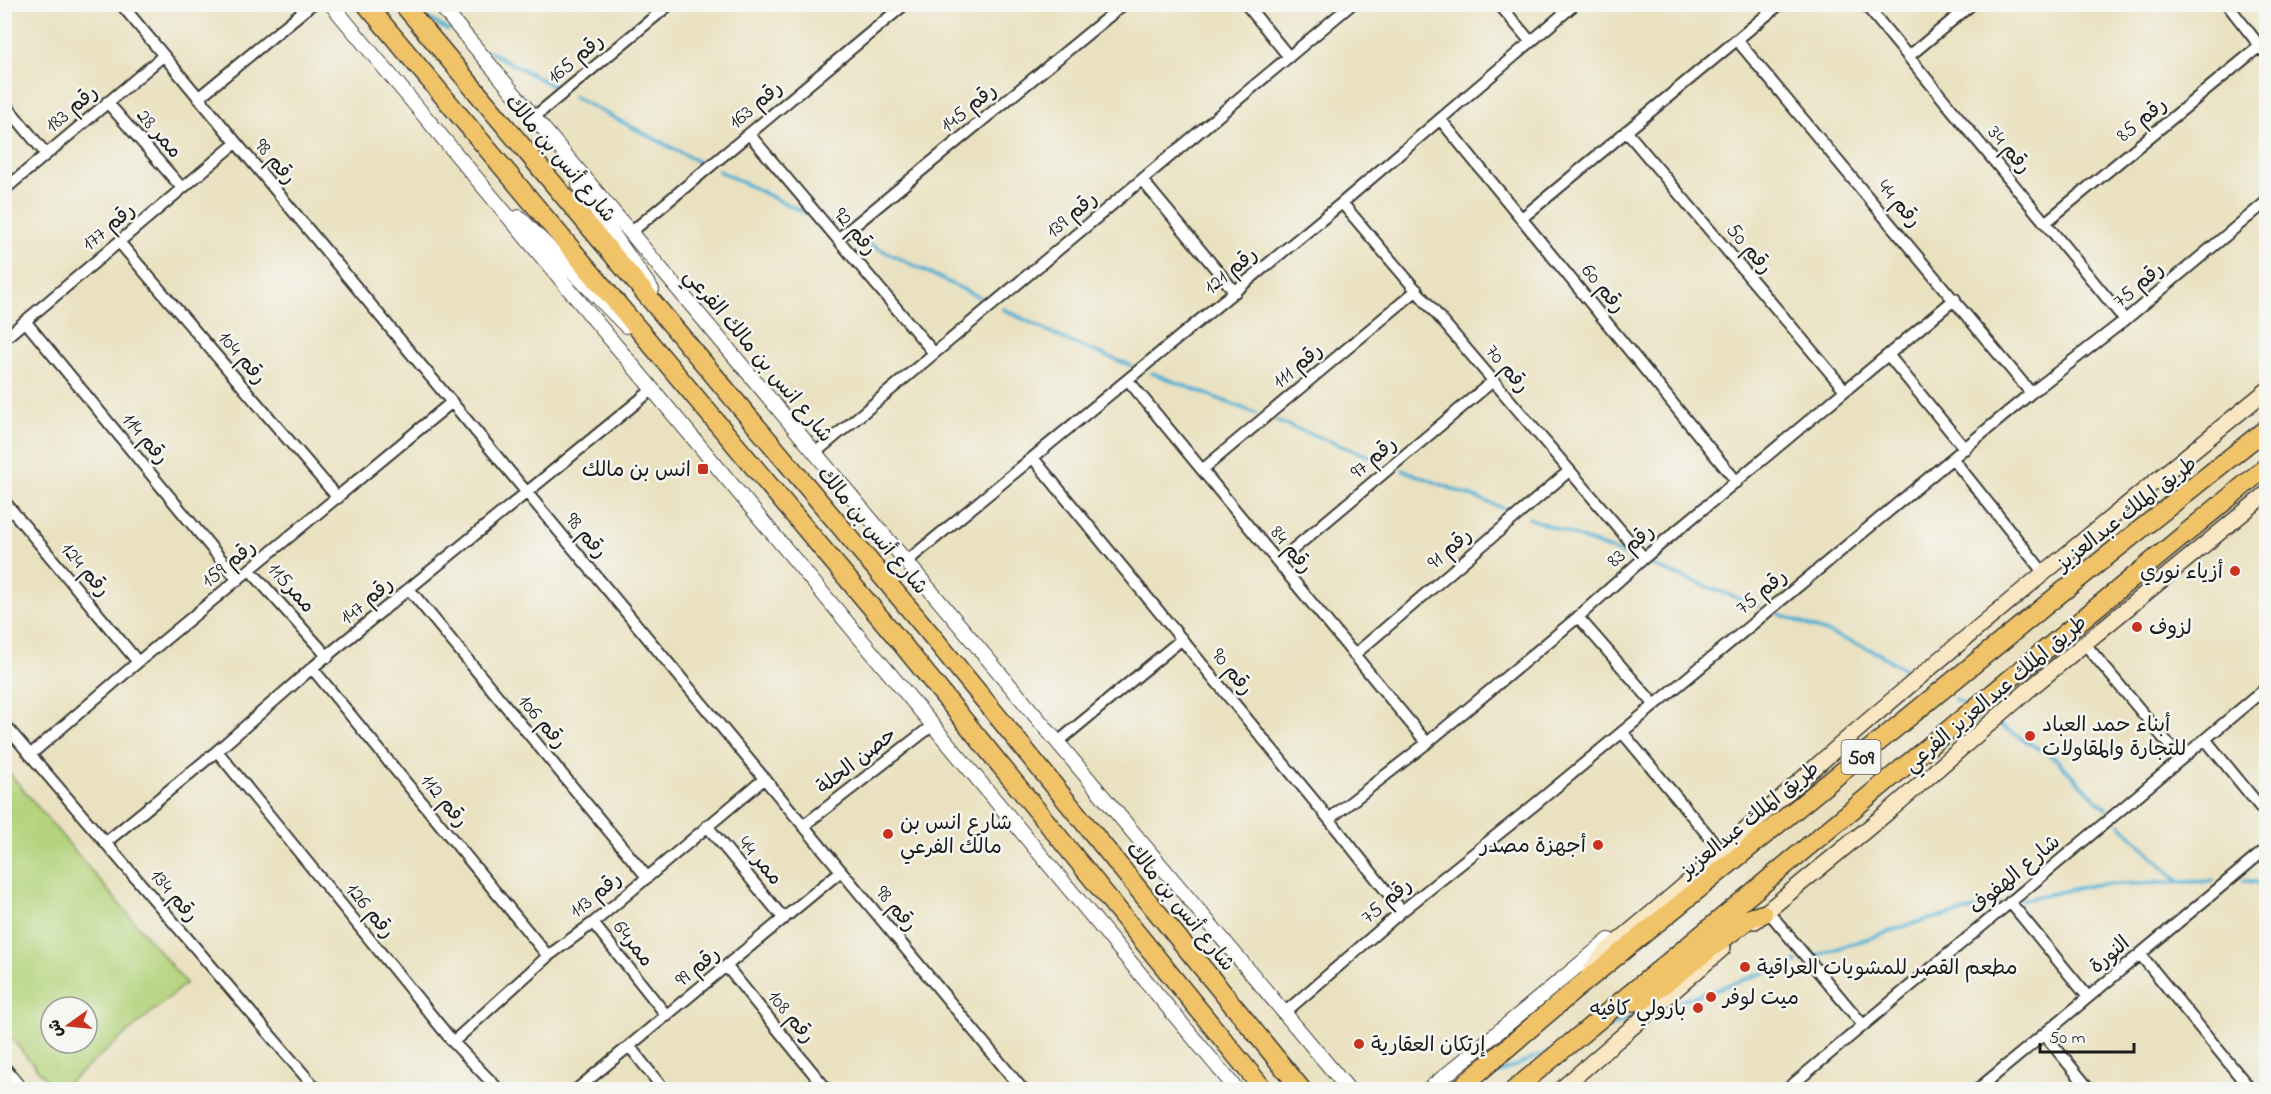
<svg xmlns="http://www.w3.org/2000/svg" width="2271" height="1094" font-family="'Indie Flower','Playpen Sans Arabic',sans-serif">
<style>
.green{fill:#b3d37b;stroke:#68784c;stroke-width:1.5;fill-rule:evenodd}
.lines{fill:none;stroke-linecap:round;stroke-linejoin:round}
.stream{stroke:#54b0d2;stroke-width:4}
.minor-casing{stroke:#3b3a35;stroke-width:14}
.tertiary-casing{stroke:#3b3a35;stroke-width:16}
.secondary-casing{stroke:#3b3a35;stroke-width:18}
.primary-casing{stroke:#3b3a35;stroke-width:21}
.minor{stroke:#fff;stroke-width:10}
.tertiary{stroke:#fff;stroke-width:14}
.secondary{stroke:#f9e7c3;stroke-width:15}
.primary{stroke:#f0c369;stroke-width:18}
.poi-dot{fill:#c8321e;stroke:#f6f6f2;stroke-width:2}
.labels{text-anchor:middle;stroke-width:5;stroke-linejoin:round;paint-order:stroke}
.shield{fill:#f6f6f2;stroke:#5d5d5c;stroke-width:1.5}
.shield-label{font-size:20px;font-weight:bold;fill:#1c1c1c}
.street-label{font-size:21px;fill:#1c1c1c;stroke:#f6f6f2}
.poi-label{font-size:21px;fill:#1c1c1c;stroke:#f6f6f2;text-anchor:start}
</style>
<rect width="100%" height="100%" fill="#f6f6f2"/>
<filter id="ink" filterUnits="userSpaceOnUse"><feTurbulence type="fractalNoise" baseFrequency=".0167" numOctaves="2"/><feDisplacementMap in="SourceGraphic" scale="12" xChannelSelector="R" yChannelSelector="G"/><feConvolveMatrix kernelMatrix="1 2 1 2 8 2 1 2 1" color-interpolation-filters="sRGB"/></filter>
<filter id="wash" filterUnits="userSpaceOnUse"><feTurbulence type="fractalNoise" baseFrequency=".008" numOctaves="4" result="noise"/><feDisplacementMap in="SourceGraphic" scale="24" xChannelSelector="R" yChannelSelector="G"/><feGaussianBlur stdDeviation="1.35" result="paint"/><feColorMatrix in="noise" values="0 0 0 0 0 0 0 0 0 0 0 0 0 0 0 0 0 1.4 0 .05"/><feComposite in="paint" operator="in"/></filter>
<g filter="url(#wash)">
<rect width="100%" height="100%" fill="#eae1c0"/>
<path class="green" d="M5,768L186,983L61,1089H54L5,1031ZM51,1007H87V1043H51Z"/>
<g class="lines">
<path class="stream" d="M423,16L448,30
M490,52L555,87
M574,97L699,162
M719,171L805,213
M855,237L983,299
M1003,309L1070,342L1130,365
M1152,373L1255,413
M1276,421L1382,461
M1403,470L1508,510
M1529,518L1630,557
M1651,565L1758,606
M1779,614L1872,650L1913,674
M1927,682L1928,683
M1955,699L1966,706
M1999,725L2056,759L2106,809
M2120,824L2179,882
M2243,880L2266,884
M2022,900L2093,885L2213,881
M1818,955L1921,921L1999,904
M1666,1006L1797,962
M1598,1031L1638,1015
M1496,1074L1548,1052"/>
</g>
</g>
<g filter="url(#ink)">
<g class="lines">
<g class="minor-casing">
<path id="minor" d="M121,4L1023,1090
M1246,4L1289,57
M1499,4L1530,41
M1865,4L2125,320
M2227,4L2266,54
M1737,40L2031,393
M1908,57L1972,4
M198,98L312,4
M107,102L182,188
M4,103L46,154
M533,118L670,4
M1440,119L1737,482
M1626,131L1845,390
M749,134L934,353
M1142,180L1235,292
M4,190L163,56
M1342,203L1644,558
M1522,218L1780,4
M2046,222L2260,46
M630,233L905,4
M838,239L1124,4
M119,242L338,498
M25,321L238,580
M4,339L236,143
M1889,356L1965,449
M1128,380L1427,743
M815,453L1352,4
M1033,458L1329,819L1402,911
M1953,459L2043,572
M1202,470L1417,290
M4,501L138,662
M906,562L1342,203L1575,4
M1278,562L1493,381
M250,570L328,657
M409,589L647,877
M1578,617L1654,704
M2085,644L2181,759
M1354,655L1569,471
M312,668L548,956
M4,724L317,1090
M1622,732L1722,852
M2205,739L2266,814
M1058,742L1182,639
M217,751L453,1042L499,1090
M30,755L138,662L452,402
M1329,819L1427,743L1578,617L1644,558L1955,299
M707,826L784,919
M803,826L933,725
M105,843L217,751L312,668L653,389
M2010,902L2088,997
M1767,910L1863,1025
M593,923L667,1016
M2140,954L2251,1090
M727,967L827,1090
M1283,1014L1402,911L1533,806L2031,393L2125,320L2266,202
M2044,1034L2090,1090
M453,1042L548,956L593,923L764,779
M630,1047L664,1090
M4,1067L23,1090
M576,1090L841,871
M1786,1090L2266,688
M1977,1090L2266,849"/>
</g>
<g class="tertiary-casing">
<path id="tertiary" d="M331,4L1237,1090
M439,4L1349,1090
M579,185L652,290
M519,217L626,326
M1428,1090L1609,940"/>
</g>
<g class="secondary-casing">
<path id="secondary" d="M1755,921L1888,812L2033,686L2266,494
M1589,973L1602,955C1642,921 1684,887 1723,851C1764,813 1805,776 1847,739C1985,620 2126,505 2266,391
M1560,1090L1723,948"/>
</g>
<g class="primary-casing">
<path id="primary" d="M366,4L893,633L1264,1090
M403,4L932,636L1302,1090
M1619,1003L1642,1001L1750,918L1763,914
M1458,1090L1576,989L2057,596L2266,429
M1514,1090L2266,467"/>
</g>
<use href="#minor" class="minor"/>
<use href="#tertiary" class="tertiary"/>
<use href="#secondary" class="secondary"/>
<use href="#primary" class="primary"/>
</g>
</g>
<g class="poi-dot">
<rect x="697" y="463" width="12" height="12" rx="3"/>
<circle cx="2235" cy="571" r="6"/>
<circle cx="2137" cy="627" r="6"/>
<circle cx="2030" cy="736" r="6"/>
<circle cx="888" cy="834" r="6"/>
<circle cx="1598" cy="845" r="6"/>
<circle cx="1745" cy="967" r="6"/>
<circle cx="1711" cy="997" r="6"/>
<circle cx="1698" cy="1008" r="6"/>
<circle cx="1359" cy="1044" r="6"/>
</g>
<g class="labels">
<rect class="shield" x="1841.5" y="740" width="39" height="34" rx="4.5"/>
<g class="shield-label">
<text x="1861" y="764">509</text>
</g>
<g class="street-label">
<text transform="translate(575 58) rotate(-40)" y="7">رقم 165</text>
<text transform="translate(755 104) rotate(-40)" y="7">رقم 163</text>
<text transform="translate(968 107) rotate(-39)" y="7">رقم 145</text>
<text transform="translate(71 108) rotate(-40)" y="7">رقم 183</text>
<text transform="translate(2141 119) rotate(-39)" y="7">رقم 85</text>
<text transform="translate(160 133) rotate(49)" y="7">ممر 28</text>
<text transform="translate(2010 149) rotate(50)" y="7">رقم 34</text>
<text transform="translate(561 158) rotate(50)" y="7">شارع أنس بن مالك</text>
<text transform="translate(276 161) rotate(50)" y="7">رقم 98</text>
<text transform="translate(1900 203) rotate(50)" y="7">رقم 44</text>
<text transform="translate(1071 214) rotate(-40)" y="7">رقم 139</text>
<text transform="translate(108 226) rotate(-40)" y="7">رقم 177</text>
<text transform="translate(856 231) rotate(50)" y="7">رقم 92</text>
<text transform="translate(1750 248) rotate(50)" y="7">رقم 50</text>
<text transform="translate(1230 270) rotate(-39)" y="7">رقم 121</text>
<text transform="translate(2138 284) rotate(-40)" y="7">رقم 75</text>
<text transform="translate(1604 288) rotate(51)" y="7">رقم 60</text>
<text transform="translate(759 355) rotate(50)" y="7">شارع انس بن مالك الفرعي</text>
<text transform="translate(243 357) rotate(50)" y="7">رقم 104</text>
<text transform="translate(1297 365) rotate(-40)" y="7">رقم 111</text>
<text transform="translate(1508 368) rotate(50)" y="7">رقم 70</text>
<text transform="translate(146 438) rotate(50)" y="7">رقم 114</text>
<text transform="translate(1373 457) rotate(-40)" y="7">رقم 97</text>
<text transform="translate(2126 513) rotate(-38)" y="7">طريق الملك عبدالعزيز</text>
<text transform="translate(873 530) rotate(50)" y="7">شارع أنس بن مالك</text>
<text transform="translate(587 535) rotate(50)" y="7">رقم 98</text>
<text transform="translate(1630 545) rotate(-41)" y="7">رقم 83</text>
<text transform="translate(1449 548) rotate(-41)" y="7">رقم 91</text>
<text transform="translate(1292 549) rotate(51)" y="7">رقم 84</text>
<text transform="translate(228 563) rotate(-39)" y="7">رقم 159</text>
<text transform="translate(86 569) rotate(50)" y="7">رقم 124</text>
<text transform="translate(292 587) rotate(48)" y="7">ممر115</text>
<text transform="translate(1761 591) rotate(-39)" y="7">رقم 75</text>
<text transform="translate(366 600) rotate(-40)" y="7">رقم 147</text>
<text transform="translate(1233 671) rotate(51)" y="7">رقم 90</text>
<text transform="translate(1995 693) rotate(-40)" y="7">طريق الملك عبدالعزيز الفرعي</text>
<text transform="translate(543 721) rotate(50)" y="7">رقم 106</text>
<text transform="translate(856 760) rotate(-38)" y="7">حصن الحلة</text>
<text transform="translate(445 800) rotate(51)" y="7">رقم 112</text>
<text transform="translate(1749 819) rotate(-39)" y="7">طريق الملك عبدالعزيز</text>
<text transform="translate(761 860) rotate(50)" y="7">ممر 44</text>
<text transform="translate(2014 874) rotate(-40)" y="7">شارع الهفوف</text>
<text transform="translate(595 894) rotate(-39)" y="7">رقم 113</text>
<text transform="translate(175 895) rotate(50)" y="7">رقم 134</text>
<text transform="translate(1386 900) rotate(-40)" y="7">رقم 75</text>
<text transform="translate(1181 906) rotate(51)" y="7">شارع أنس بن مالك</text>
<text transform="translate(897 908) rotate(50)" y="7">رقم 98</text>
<text transform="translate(371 910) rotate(51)" y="7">رقم 126</text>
<text transform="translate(634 943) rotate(52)" y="7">ممر64</text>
<text transform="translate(2109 954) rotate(-40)" y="7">النورة</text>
<text transform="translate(697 966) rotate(-39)" y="7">رقم 99</text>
<text transform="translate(792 1016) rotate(51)" y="7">رقم 108</text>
</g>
<g class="poi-label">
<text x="691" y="476" text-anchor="end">انس بن مالك</text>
<text x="2223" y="578" text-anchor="end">أزياء نوري</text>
<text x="2149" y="634">لزوف</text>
<text x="2042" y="731">أبناء حمد العباد<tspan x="2042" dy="24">للتجارة والمقاولات</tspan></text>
<text x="900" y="829">شارع انس بن<tspan x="900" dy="24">مالك الفرعي</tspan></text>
<text x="1586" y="852" text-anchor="end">أجهزة مصدر</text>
<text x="1757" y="974">مطعم القصر للمشويات العراقية</text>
<text x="1723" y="1004">ميت لوفر</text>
<text x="1686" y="1015" text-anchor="end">بارولي كافيه</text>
<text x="1371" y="1051">إرتكان العقارية</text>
</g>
</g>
<rect width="2271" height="1094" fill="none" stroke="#f6f6f2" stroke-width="24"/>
<g transform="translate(69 1025) rotate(255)"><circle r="28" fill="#f6f6f2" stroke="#9f9f9c" stroke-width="1.5"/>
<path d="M0-4.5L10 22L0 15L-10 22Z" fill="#c8321e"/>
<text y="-9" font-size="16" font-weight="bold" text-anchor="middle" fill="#1c1c1c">ش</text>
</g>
<path d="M2040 1043v9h94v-9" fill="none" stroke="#1c1c1c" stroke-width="3"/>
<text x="2049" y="1043" font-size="18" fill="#1c1c1c" stroke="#f6f6f2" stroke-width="4.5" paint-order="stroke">50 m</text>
</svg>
